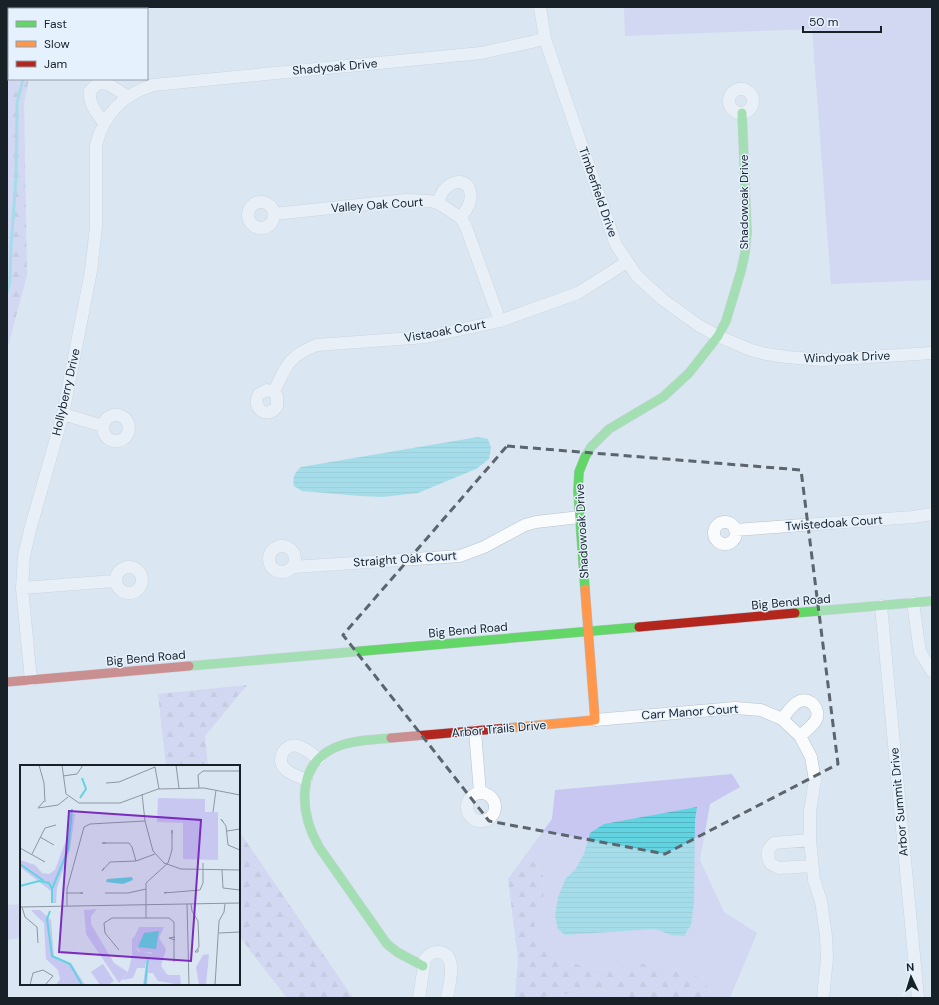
<svg xmlns="http://www.w3.org/2000/svg" width="939" height="1005" font-family="'DM Sans',sans-serif">
<style>
.green{fill:#c7c7f1}
.forest{fill:url(#forest-firs)}
.water{fill:url(#water-rules)}
.lines{fill:none;stroke-linecap:round;stroke-linejoin:round}
.stream{stroke:#62d3e0;stroke-width:3}
.street-casing{stroke:#b9c2cb;stroke-width:13}
.fast-casing{stroke:#b9c2cb;stroke-width:10}
.slow-casing{stroke:#b9c2cb;stroke-width:10}
.jam-casing{stroke:#b9c2cb;stroke-width:10}
.street{stroke:#f9fbfd;stroke-width:12}
.fast{stroke:#63d668;stroke-width:9}
.slow{stroke:#ff974d;stroke-width:9}
.jam{stroke:#b3261e;stroke-width:9}
.marked{fill:none;stroke:#5c656e;stroke-width:3;stroke-dasharray:8 5;stroke-linejoin:round}
.labels{text-anchor:middle;stroke-width:3;stroke-linejoin:round;paint-order:stroke}
.street-label{font-size:12px;fill:#182028;stroke:#e5f2fe}
.inset-river{fill:none;stroke:#62d3e0;stroke-width:2}
.inset-road{fill:none;stroke:#8c97a1;stroke-width:1}
.view{fill:#7b2cbf;fill-opacity:0.15;stroke:#7b2cbf;stroke-width:2}
.inset-edge{fill:none;stroke:#182028;stroke-width:2}
</style>
<defs>
<pattern id="forest-firs" width="22" height="20" patternUnits="userSpaceOnUse"><rect width="22" height="20" fill="#c7c7f1"/><path d="M5 1l3.5 6h-7zM16 11l3.5 6h-7z" fill="#aaabcf"/></pattern>
<pattern id="water-rules" width="6" height="5" patternUnits="userSpaceOnUse"><rect width="6" height="5" fill="#62d3e0"/><path d="M0 2.5h6" fill="none" stroke="#54b5c0"/></pattern>
</defs>
<rect width="100%" height="100%" fill="#dae6f1"/>
<path class="green" d="M624,7H932V280L831,284L812,29L625,36Z
M732,774L740,787L710,804L700,860L724,912L757,933L730,998H714L703,978L647,963L597,970L555,958L532,932L543,907L544,877L527,853L552,819L555,790Z
M21,904V938L7,940V905Z
M602,990L622,996V998H533Z"/>
<path class="forest" d="M7,23H9V79H29L24,104L27,275L7,350Z
M247,685L205,736L208,766H166L158,694Z
M239,831L353,998H287L239,936Z
M527,853L544,877L543,907L532,932L555,958L597,970L647,963L703,978L714,998H622V996L602,990L533,998H515L518,959L508,879Z"/>
<path class="water" d="M478,437L488,439L491,448L489,459L476,469L418,493L383,497L360,496L302,491L294,486C292,477 295,472 301,467Z
M697,807L695,820L694,902L691,925L684,936L671,935L655,929L565,935L558,929L555,916L558,897L566,878L575,870L584,854L590,833L604,824Z"/>
<g class="lines">
<path class="stream" d="M19,9V7
M7,293L10,281L11,246L16,178L17,103L23,79"/>
<g class="street-casing">
<path id="street" d="M540,7L545,39L616,245L637,276L662,299L698,325L718,336L751,350L766,354L787,357L822,360L932,353
M729 101a12 12 0 1 1 24 0a12 12 0 1 1-24 0Z
M104,123C97,113 88,104 90,91L98,83L108,84L127,96
M248 215a13 13 0 1 1 26 0a13 13 0 1 1-26 0Z
M438,203C440,199 441,192 445,189C457,176 474,182 470,201C469,207 464,212 461,218
M274,214L406,200L429,201L438,203L452,212L461,218L466,227L500,321
M274,392L267,390L259,394C250,409 269,420 277,406V396L274,392C286,366 288,356 317,345L426,337L500,321L578,293L627,262
M63,414L103,426
M103 428a13 13 0 1 1 26 0a13 13 0 1 1-26 0Z
M714 533a11 11 0 1 1 22 0a11 11 0 1 1-22 0Z
M735,530L913,517L932,514
M269 559a13 13 0 1 1 26 0a13 13 0 1 1-26 0Z
M116 580a13 13 0 1 1 26 0a13 13 0 1 1-26 0Z
M293,567L460,556L484,547L525,525L536,522L580,517
M22,588L115,581
M913,603L920,652L932,671
M881,606L918,998
M31,680L22,588L24,556L30,530L63,414L91,271L96,227V145C104,114 122,95 153,85L481,53L545,39
M782,719C787,713 792,704 800,701C811,697 821,710 816,720C813,726 805,731 800,736
M595,720L735,708L761,710L782,719L800,736L811,757L815,780L810,811V840L814,880L821,901L826,936L827,958L823,998
M475,731L480,793
M306,780C300,777 289,774 284,768C276,758 285,743 298,746C305,748 313,755 319,759
M467 807a14 14 0 1 1 28 0a14 14 0 1 1-28 0Z
M810,840L774,843C767,849 766,856 771,864L779,868L812,866
M419,998L425,959C429,954 432,952 438,952C459,953 449,985 447,998"/>
</g>
<g class="fast-casing">
<path id="fast" d="M585,589L578,491L579,472L585,457L591,447L609,429L663,397L689,373L718,336L726,321L741,271L745,253L747,232L742,113
M795,613L932,601
M189,666L639,627
M391,738C372,740 351,740 334,748C294,767 301,816 319,847L387,944L397,952L423,966"/>
</g>
<g class="slow-casing">
<path id="slow" d="M508,728L595,720L585,589"/>
</g>
<g class="jam-casing">
<path id="jam" d="M639,627L795,613
M7,682L189,666
M391,738L508,728"/>
</g>
<use href="#street" class="street"/>
<use href="#fast" class="fast"/>
<use href="#slow" class="slow"/>
<use href="#jam" class="jam"/>
</g>
<path d="M0 0H939V1005H0ZM507,446L801,470L838,764L665,854L489,821L343,635Z" fill="#dae6f1" fill-opacity=".55" fill-rule="evenodd"/>
<path class="marked" d="M507,446L801,470L838,764L665,854L489,821L343,635Z"/>
<g class="labels">
<g class="street-label">
<text transform="translate(335 67) rotate(-5)" y="4">Shadyoak Drive</text>
<text transform="translate(598 192) rotate(71)" y="4">Timberfield Drive</text>
<text transform="translate(744 202) rotate(-90)" y="4">Shadowoak Drive</text>
<text transform="translate(377 205) rotate(-4)" y="4">Valley Oak Court</text>
<text transform="translate(445 331) rotate(-10)" y="4">Vistaoak Court</text>
<text transform="translate(847 357) rotate(-2)" y="4">Windyoak Drive</text>
<text transform="translate(66 392) rotate(-77)" y="4">Hollyberry Drive</text>
<text transform="translate(834 523) rotate(-4)" y="4">Twistedoak Court</text>
<text transform="translate(582 531) rotate(-93)" y="4">Shadowoak Drive</text>
<text transform="translate(405 559) rotate(-4)" y="4">Straight Oak Court</text>
<text transform="translate(791 602) rotate(-5)" y="4">Big Bend Road</text>
<text transform="translate(468 630) rotate(-5)" y="4">Big Bend Road</text>
<text transform="translate(146 658) rotate(-5)" y="4">Big Bend Road</text>
<text transform="translate(690 712) rotate(-4)" y="4">Carr Manor Court</text>
<text transform="translate(499 729) rotate(-5)" y="4">Arbor Trails Drive</text>
<text transform="translate(899 802) rotate(-95)" y="4">Arbor Summit Drive</text>
</g>
</g>
<g transform="translate(20 765)">
<rect width="220" height="220" fill="#dae6f1"/>
<path d="M138,33L185,34V47H198V95L163,94V58L137,57ZM119,162H144L139,173L146,184L141,201L147,209L139,204L138,198L131,187L123,188L115,182L117,174L115,171ZM112,191L127,192L125,203H117L113,213L102,215L108,207ZM129,198L136,200L139,210H160L161,220L138,216L133,208H128ZM83,199L94,216L88,220H80L71,207Z" fill="#c7c7f1"/>
<path d="M48,49H55L50,84L37,123L36,138H32L31,126L0,102V95L15,100L22,108L29,109L35,105L48,70ZM77,144L71,151V159L94,198L108,207L99,218L66,169L64,145ZM11,145H20L31,155L34,191L51,198L65,220H36L40,214L38,205L26,194L24,158ZM115,171L117,174L115,182L118,186L138,190L139,204L148,210H139L136,200L129,198L127,220H123L127,192L112,191V174ZM189,189L186,220H179L176,202L183,190Z" fill="#c7c7f1"/>
<path d="M112,112L113,115L103,119L86,117L87,114ZM139,166L136,184L118,182L124,168Z" fill="#62d3e0"/>
<path class="inset-river" d="M60,33L66,24L62,13M0,99L24,116M0,121L19,116L29,118L32,124V138M32,124L48,85L52,44M30,146L27,154L32,191L50,199L62,220M125,220L128,192"/>
<path class="inset-road" d="M19,0L24,18L25,37M42,0L46,29L59,38H100L138,24L184,23L220,30M156,0L159,23M135,2L139,24M43,11L57,9L63,0M86,18L99,17L135,2M179,23L178,10L183,6H220M122,29L125,56L133,86L144,98L161,104L220,105M24,36L18,43L38,40L48,32M193,47L196,25M203,57L201,54L206,61L208,80L220,85M207,66L220,64M20,72L34,80M86,78H82H109L112,82L116,96M0,83L25,97M12,89L25,63L36,60M84,103L82,106L90,97L116,96L135,89M202,105L203,123L220,125M147,127L144,128L180,125L183,118V98M46,128H63H60M85,128H108L126,124M167,139L169,220M171,139L172,146L178,156L179,182L175,187H178V184M47,141V124L64,62L70,59L125,56M0,142L220,138M2,142L5,152L17,162L18,178M126,153H149L154,157V197M199,168L220,167M155,172L149,173L155,175M99,185L85,168L84,158L92,153H126V118L148,98L152,85V65V69M10,220L13,208L23,205L33,211L25,220M195,220L199,156L204,147L205,139"/>
<path class="view" d="M49,46L181,55L171,196L39,187Z"/>
<rect width="220" height="220" class="inset-edge"/>
</g>
<rect width="939" height="1005" fill="none" stroke="#182028" stroke-width="16"/>
<rect x="8" y="8" width="140" height="72" fill="#e5f2fe" stroke="#939ea8"/>
<rect x="16" y="21" width="20" height="6" fill="#63d668" stroke="#939ea8"/>
<text x="44" y="28" font-size="12" fill="#182028">Fast</text>
<rect x="16" y="41" width="20" height="6" fill="#ff974d" stroke="#939ea8"/>
<text x="44" y="48" font-size="12" fill="#182028">Slow</text>
<rect x="16" y="61" width="20" height="6" fill="#b3261e" stroke="#939ea8"/>
<text x="44" y="68" font-size="12" fill="#182028">Jam</text>
<g transform="translate(911 977) rotate(356)" stroke="#e5f2fe" stroke-width="3" paint-order="stroke">
<path d="M0-3L7 15L0 10L-7 15Z" fill="#182028"/>
<text y="-6" font-size="11" font-weight="bold" text-anchor="middle" fill="#182028">N</text>
</g>
<path d="M803 26v6h78v-6" fill="none" stroke="#182028" stroke-width="2"/>
<text x="809" y="26" font-size="12" fill="#182028" stroke="#e5f2fe" stroke-width="3" paint-order="stroke">50 m</text>
</svg>
